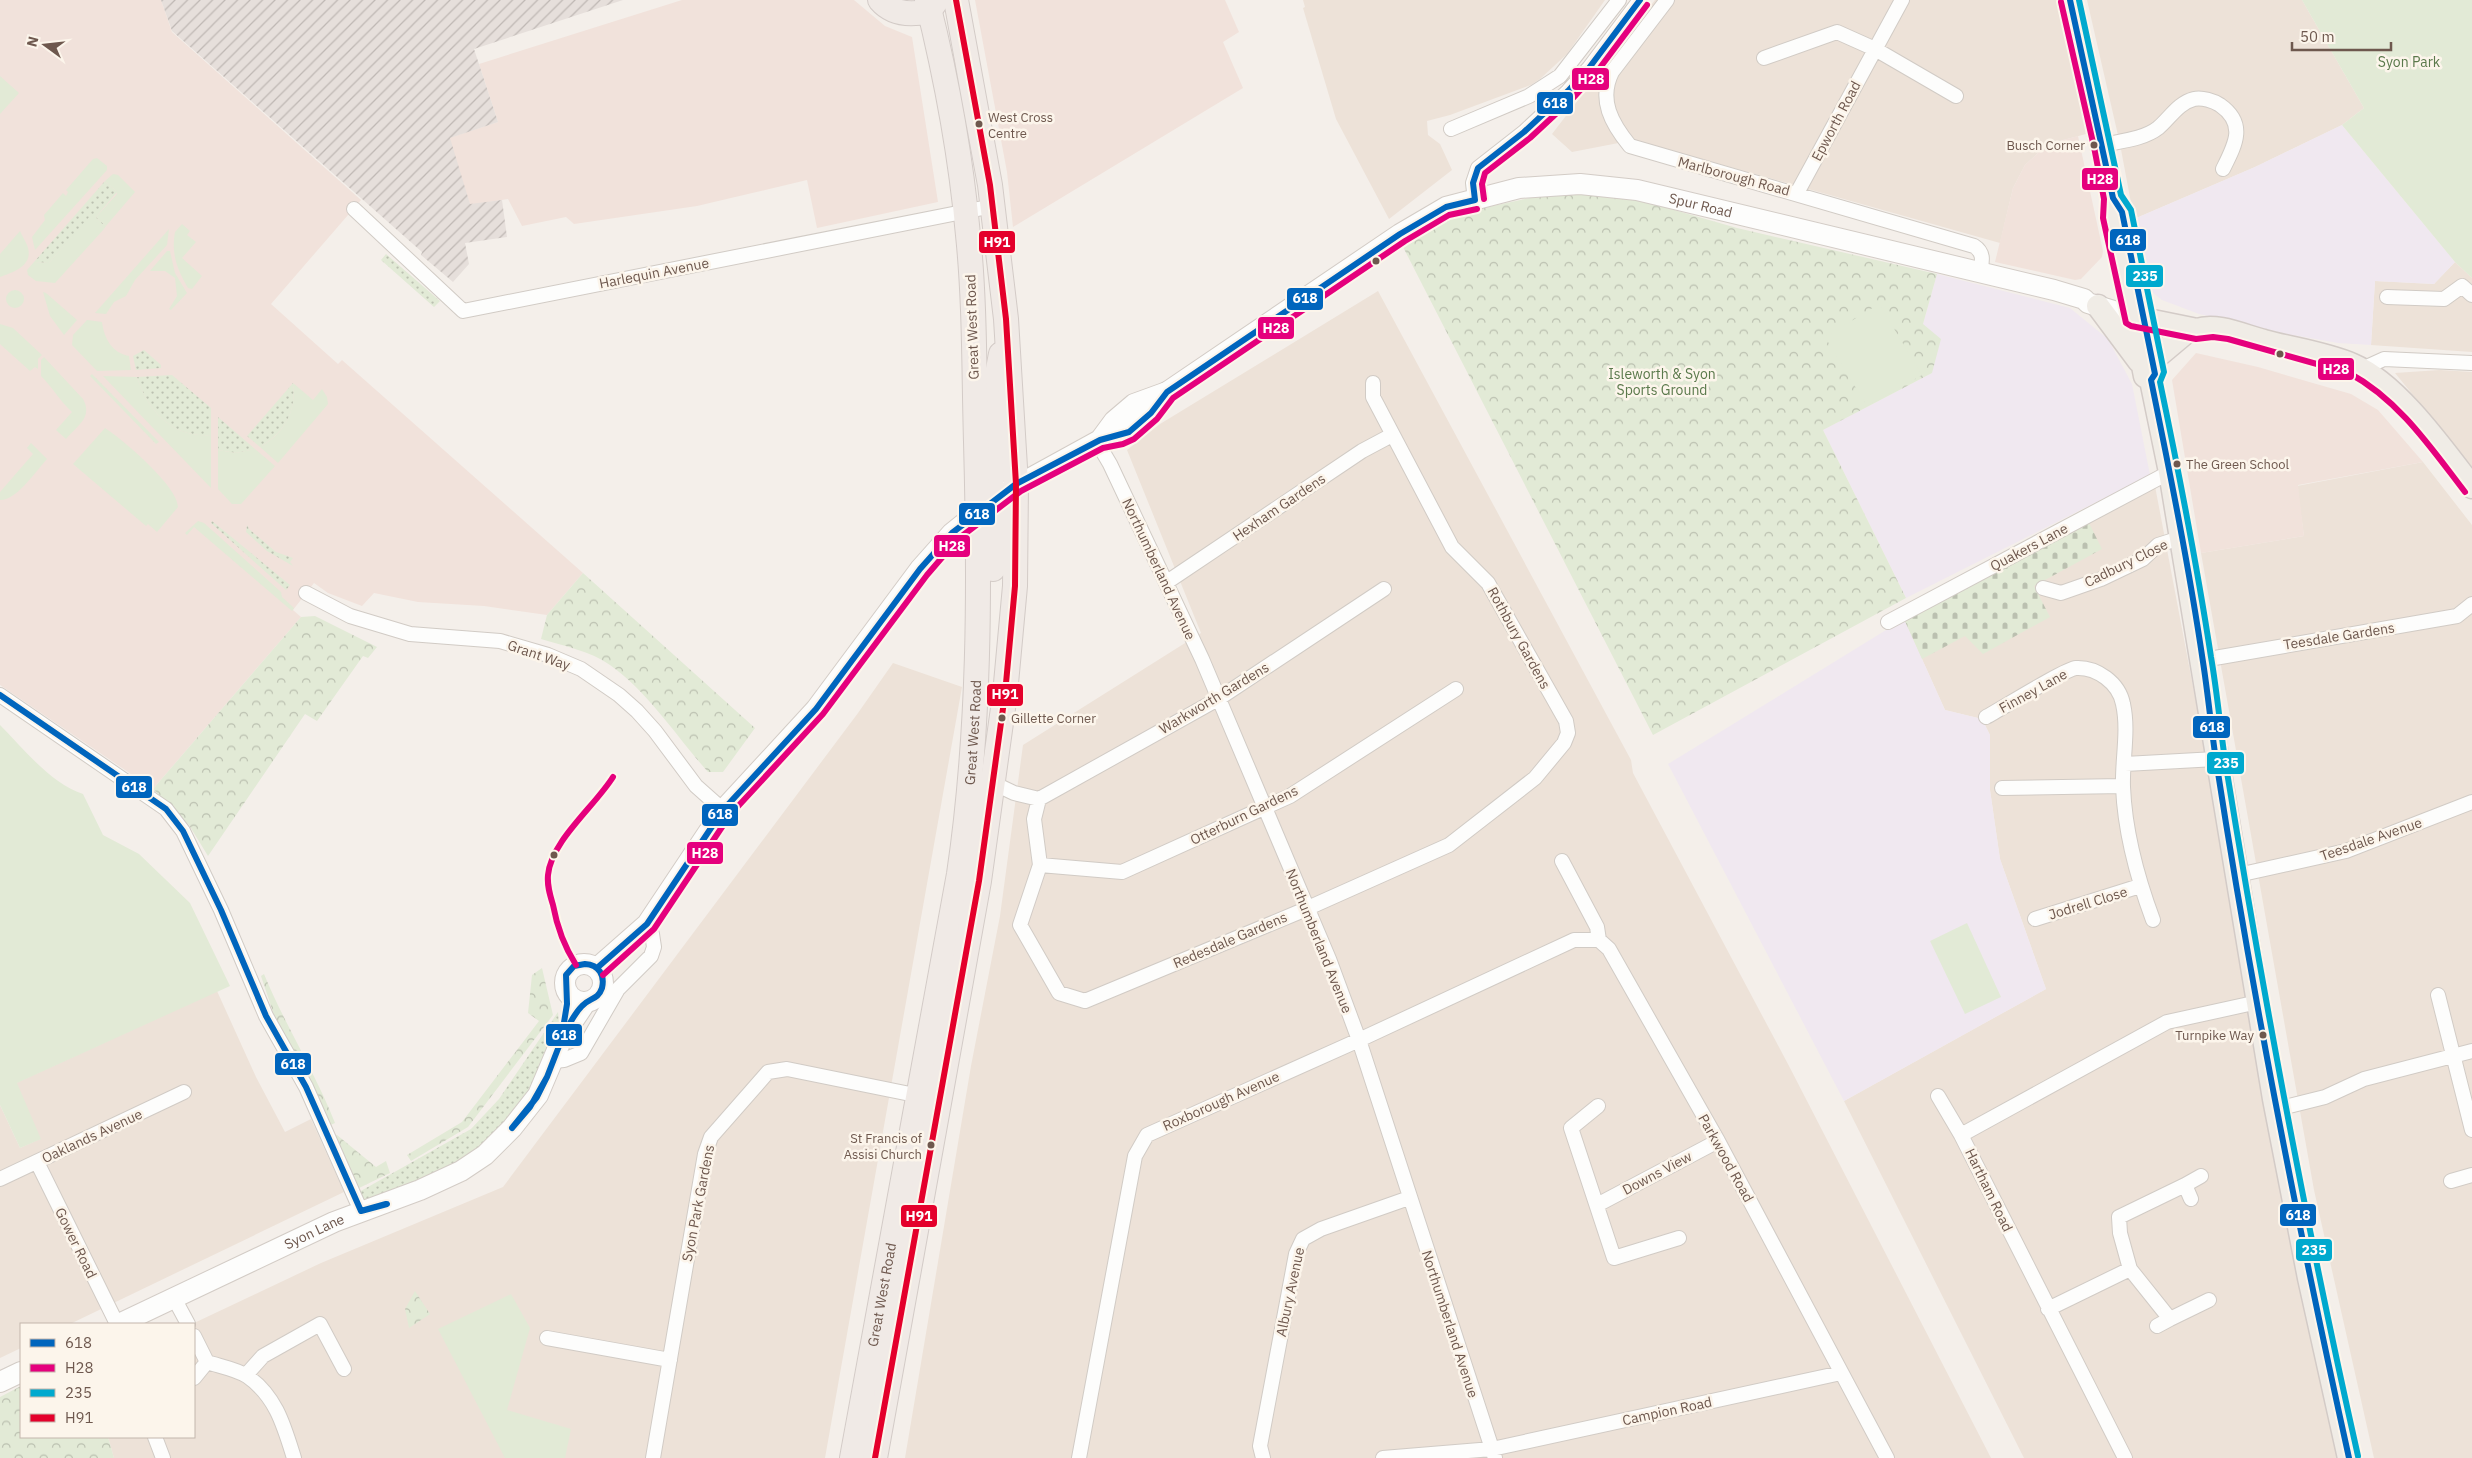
<svg xmlns="http://www.w3.org/2000/svg" width="2472" height="1458" font-family="'IBM Plex Sans',sans-serif">
<style>
.residential{fill:#ede2d8}
.commercial{fill:#f1e2db}
.industrial{fill:url(#industrial-furrows)}
.education{fill:#f0e8f0}
.grass{fill:url(#grass-dots)}
.forest{fill:url(#forest-crowns)}
.cemetery{fill:url(#cemetery-stones)}
.garden{fill:#e2ead6}
.lines{fill:none;stroke-linecap:round;stroke-linejoin:round}
.minor-casing{stroke:#d1cbc5;stroke-width:16}
.secondary-casing{stroke:#d3ccc6;stroke-width:22}
.primary-casing{stroke:#d3cbc7;stroke-width:25}
.trunk-casing{stroke:#d3cbc7;stroke-width:26}
.minor{stroke:#fdfdfc;stroke-width:14}
.secondary{stroke:#fdfdfc;stroke-width:20}
.primary{stroke:#f0ece6;stroke-width:22}
.trunk{stroke:#f0eae6;stroke-width:24}
.bus-1-casing{stroke:#fcf5eb;stroke-width:10}
.bus-2-casing{stroke:#fcf5eb;stroke-width:10}
.bus-3-casing{stroke:#fcf5eb;stroke-width:10}
.bus-4-casing{stroke:#fcf5eb;stroke-width:10}
.bus-1{stroke:#0065bd;stroke-width:6}
.bus-2{stroke:#e5007d;stroke-width:6}
.bus-3{stroke:#00a9ce;stroke-width:6}
.bus-4{stroke:#e4002b;stroke-width:6}
.bus-dot{fill:#6e584e;stroke:#fcf5eb;stroke-width:2}
.labels{text-anchor:middle;stroke-width:5;stroke-linejoin:round;paint-order:stroke}
.bus-label{font-size:13px;fill:#6e584e;stroke:#fcf5eb;text-anchor:start}
.park-label{font-size:14px;fill:#5a794b;stroke:#fcf5eb}
.street-label{font-size:14px;fill:#6e584e;stroke:#fcf5eb}
.line-badge{stroke:#fcf5eb;stroke-width:2}
.badge-label{font-size:14px;text-anchor:middle;font-weight:bold;fill:#fff}
</style>
<defs>
<pattern id="industrial-furrows" width="10" height="10" patternUnits="userSpaceOnUse" patternTransform="scale(1.25)"><rect width="10" height="10" fill="#e6dfdb"/><path d="M-1 1l2-2M0 10L10 0M9 11l2-2" fill="none" stroke="#bfb8b4"/></pattern>
<pattern id="grass-dots" width="8" height="8" patternUnits="userSpaceOnUse" patternTransform="scale(1.25)"><rect width="8" height="8" fill="#e2ead6"/><path d="M2 2h.1M6 6h.1" fill="none" stroke="#bbc0b0" stroke-width="1.8" stroke-linecap="round"/></pattern>
<pattern id="forest-crowns" width="20" height="18" patternUnits="userSpaceOnUse" patternTransform="scale(1.25)"><rect width="20" height="18" fill="#e2ead6"/><path d="M2 6a3 3 0 1 1 6 0M12 15a3 3 0 1 1 6 0" fill="none" stroke="#bbc0b0"/></pattern>
<pattern id="cemetery-stones" width="16" height="16" patternUnits="userSpaceOnUse" patternTransform="scale(1.25)"><rect width="16" height="16" fill="#e2ead6"/><path d="M2 7V4a2 2 0 0 1 4 0v3zM10 15v-3a2 2 0 0 1 4 0v3z" fill="#bbc0b0"/></pattern>
</defs>
<rect width="100%" height="100%" fill="#f4efea"/>
<path class="residential" d="M1303,0H1605L1567,54L1540,79L1531,85L1450,115L1427,121L1428,135L1440,144L1452,170L1389,219L1336,119L1303,8L1305,7Z
M1655,0H2058L2086,134L2048,144L2025,165L2013,188L2000,243L1634,140L1572,152L1552,134Z
M2087,0H2302L2364,108L2342,125L2255,167L2134,219L2120,144Z
M2455,262L2472,278V352L2371,345L2375,281L2434,284Z
M1378,291L1631,760L1633,773L1789,1066L1991,1458H905L971,1066L1000,916L1023,745L1201,633L1127,450L1160,424Z
M2440,370L2472,372V467L2395,373Z
M2423,462L2472,525V1458H2374L2314,1190L2201,553L2304,536L2297,486Z
M2155,486L2339,1458H2024L1844,1101L2046,989L2000,859L1990,790V735L1982,719L1945,710L1904,619Z
M893,663L962,687L825,1458H114L108,1437H194L192,1324L321,1263L503,1187L858,713Z
M217,991L256,1077L285,1132L311,1119L344,1192L70,1324H21V1348L0,1358V1105L20,1148L40,1139L16,1083Z"/>
<path class="commercial" d="M0,0H161L172,32L361,200L271,304L338,364L342,360L583,573L547,615L484,606L418,602L374,593L362,606L328,593L314,583L293,610L301,617L153,789L0,685Z
M682,0H854L885,26L912,37L938,202L817,228L807,180L697,206L574,224L566,217L522,226L508,199L470,205L449,138L498,122L479,64Z
M975,0H1225L1239,32L1223,42L1243,88L1013,227L1007,172Z
M2078,136L2103,251L2102,257L2081,279L2075,280L1995,262L2013,188L2025,165L2048,144Z
M2196,353L2258,367L2351,394L2378,410L2423,462L2298,485L2304,536L2201,553L2172,380Z"/>
<path class="industrial" d="M161,0H623L474,49L498,122L450,138L470,204L502,200L507,237L465,243L469,264L453,282L421,255L422,252L172,31Z"/>
<path class="education" d="M2342,125L2455,262L2434,284L2375,281L2371,345L2338,343L2287,334L2199,314L2162,300L2147,288L2134,219L2255,167Z
M1937,274L2070,308L2108,339L2132,384L2150,475L1906,598L1823,430L1932,373L1923,324Z
M1904,619L1945,710L1982,719L1990,735V790L2000,859L2046,989L1844,1101L1668,764Z"/>
<path class="grass" d="M105,181L117,192L96,217L106,226L104,229L90,217L49,263L34,262Z
M386,254L440,301L434,307L381,260Z
M144,350L161,365V368L136,370L133,356Z
M92,374L159,442L156,444L90,376Z
M172,375L211,408V435C173,438 148,412 137,377Z
M293,383C297,412 284,433 260,447L247,436Z
M218,417L255,449L236,453L218,450Z
M212,521L290,585L286,590L211,523Z
M247,525L249,529L276,552L293,558L290,562L293,566L267,551L246,532Z
M558,1012L559,1024L553,1048L542,1075L507,1127L454,1168L367,1200L362,1198L359,1192L471,1129L499,1099Z"/>
<path class="forest" d="M1568,192L1629,197L1737,228L1937,274L1923,324L1941,339L1932,373L1823,430L1906,598L1653,735L1403,247L1424,229L1479,209L1534,197Z
M583,573L755,728L723,772H708C676,736 649,693 610,665C591,651 563,646 541,639L547,615Z
M315,616L377,647L368,658L363,656L317,721L305,714L208,856L189,825L153,789L301,617Z
M542,968L553,1015L468,1127L411,1161L407,1155L462,1122L539,1021L528,1013L532,975Z
M264,974C285,1025 315,1072 335,1123L328,1126L306,1072L275,1018L261,976Z
M337,1135L376,1167L386,1161L390,1173L359,1188L352,1181L332,1137Z
M415,1291L430,1314L409,1328L405,1309Z
M21,1386V1437H108L114,1458H0V1397Z"/>
<path class="cemetery" d="M2088,521L2102,549L2034,586L2050,617L1983,654L1965,636L1922,659L1904,619Z"/>
<path class="garden" d="M2302,0H2472V278L2455,262L2342,125L2364,108Z
M0,76L19,93L0,114Z
M97,158L107,166V170L35,250L32,237L45,220L44,215L63,193L66,196L68,192L66,190L93,159Z
M113,174L118,175L135,192L106,226L96,217L117,194L116,191L105,181Z
M90,216L104,229L55,283L36,281L28,275L27,270L34,262L49,263Z
M182,224L190,231L187,235L196,242L182,258L202,276L192,289L188,288C177,269 171,254 175,232Z
M169,229L167,245L135,280L126,296L114,302L106,314L95,313Z
M20,231C22,236 25,240 27,245C35,265 14,272 0,277V254Z
M167,251H170L175,273L187,293L171,310L169,309L177,296L175,278L165,271H150Z
M6 299a9 9 0 1 1 18 0a9 9 0 1 1-18 0Z
M43,292L46,293L77,320L64,335L50,316Z
M1879,304L1922,375L1867,406L1825,337Z
M87,320L102,322C104,338 112,353 129,356L131,370L97,371L72,345L73,335Z
M0,324L13,328L42,355L38,359V369L35,367L30,371L0,344Z
M44,357L83,399C93,417 78,425 66,439L56,430L72,412C60,401 53,388 41,376V360Z
M103,376L137,377C148,412 173,438 211,435V488Z
M293,383L313,400L322,389L327,397L328,404L278,463L260,447C284,434 297,411 293,383Z
M105,428C122,439 178,486 178,507L157,532L148,524L146,526L73,464Z
M31,443L47,459C36,471 16,501 0,500V492L33,454L27,448Z
M255,449L275,466L241,504H232L218,489V450L236,453Z
M198,521L204,523L281,592L282,597L294,608L292,611L194,527L187,535L185,533Z
M0,725C24,749 50,783 83,794L103,835L139,854L190,903L230,986L17,1083L41,1139L20,1148L0,1105Z
M1967,923L2001,997L1965,1014L1930,941Z
M511,1294L530,1328L507,1410L571,1429L565,1458H505L438,1329Z"/>
<g class="lines">
<g class="minor-casing">
<path id="minor" d="M1667,0L1612,72C1598,100 1612,124 1630,146L1974,246C1985,253 1982,262 1980,273
M1764,58L1837,32L1875,49L1956,96
M1451,129L1529,96L1560,76L1619,0
M2103,145C2121,141 2144,139 2158,128C2170,118 2178,103 2194,99C2202,97 2214,101 2220,105C2247,124 2235,145 2223,169
M1797,193L1902,0
M1475,200L1473,183L1478,168L1524,132L1568,91L1589,68L1640,0
M354,209L463,311L993,206
M2387,297L2444,299L2462,286L2472,295
M2362,369L2384,359L2472,363
M1097,442L1110,464L1202,659L1329,959L1359,1040L1495,1458
M1167,582L1362,451L1392,435
M2043,588L2061,593L2101,579L2143,559L2158,545L2180,538
M306,593L350,616L410,634L500,641L548,655L581,669L619,695L637,711L655,731L696,786L723,810
M1888,622L2170,472
M2203,660L2457,616L2472,604
M0,695L166,809L183,831L221,910L266,1016L306,1087L361,1211
M1986,717C2001,709 2065,669 2076,668C2097,667 2119,683 2123,704C2129,731 2122,760 2123,787C2125,834 2137,877 2153,920
M2125,764L2216,759
M993,783L1014,793L1039,799
M2002,788L2123,786
M1039,799L1034,819L1040,865L1020,925L1059,993L1085,1001L1299,912L1449,845L1535,778L1564,743L1568,733L1566,721L1488,583L1452,547L1373,397V383
M1039,799L1218,699L1384,589
M1562,861L1597,927L1599,940L1609,949L1718,1141L1887,1458
M1040,865L1122,872L1290,796L1456,689
M2238,875L2346,851L2472,802
M2035,919L2140,886
M2438,995L2472,1130
M554,1061L564,1060L581,1053L618,989L651,956L654,947L652,934L647,924
M1938,1096L1961,1135
M1598,1106L1571,1128L1614,1258L1679,1238
M2277,1109L2325,1097L2364,1079L2472,1051
M37,1162L117,1324
M0,1179L184,1092
M2451,1181L2472,1175
M2185,1185L2201,1176
M1597,1205L1718,1141
M2130,1269L2120,1233L2119,1217L2185,1185L2191,1199
M174,1298L188,1324
M2048,1309L2130,1269L2170,1319L2209,1300
M2157,1326L2170,1319
M194,1336L207,1362C219,1366 236,1369 247,1376C276,1396 284,1426 294,1458
M547,1338L670,1360
M246,1375L263,1356L320,1324L344,1369
M194,1378L207,1362
M155,1437L163,1458
M653,1458L705,1154L711,1137L768,1072L787,1069L920,1096
M1079,1458L1135,1156L1147,1135L1359,1040L1574,940H1599
M1263,1458L1260,1446L1296,1254L1303,1239L1321,1229L1409,1198
M1383,1458L1492,1449L1841,1373
M2125,1458L1961,1135L2167,1022L2258,1002"/>
</g>
<g class="secondary-casing">
<g id="secondary">
<path d="M1100,440C1136,433 1146,419 1167,392"/>
<circle cx="584" cy="983" r="19"/>
<path id="s1" d="M597,968L647,924L723,810L816,709L920,569L952,533L998,496L1100,440L1114,421L1134,404L1167,392L1400,234L1446,207L1519,188L1580,184L1637,190L2054,290L2084,299L2088,303L2133,317"/>
<path id="s2" d="M119,1324L334,1222L420,1190L461,1171L485,1155L512,1128L538,1095L563,1036L586,1002"/>
<path d="M0,1382L21,1372"/>
</g>
</g>
<g class="primary-casing">
<path id="primary" d="M2070,0L2113,198L2112,216L2143,366L2145,376L2151,380L2170,472L2274,1099L2309,1278L2349,1458
M2098,306L2139,361
M2133,317L2197,330C2217,323 2244,336 2264,341C2293,349 2325,353 2353,365C2397,384 2442,448 2472,487
M2153,360L2190,329"/>
</g>
<g class="trunk-casing">
<g id="trunk">
<path d="M880,0C893,15 912,15 929,11L937,0"/>
<path d="M986,496C1002,462 993,424 995,388C996,377 999,365 1001,354"/>
<path d="M993,569C993,539 997,515 1013,490"/>
<path id="s3" d="M852,1458L959,874C980,732 980,586 976,442C974,373 975,303 968,235C961,157 946,76 927,0"/>
<path d="M875,1458L979,881L1005,694L1015,586L1016,484L1006,319L990,185L956,0"/>
</g>
</g>
<use href="#minor" class="minor"/>
<use href="#secondary" class="secondary"/>
<use href="#primary" class="primary"/>
<use href="#trunk" class="trunk"/>
<g class="bus-1-casing">
<path id="bus-1" d="M2070,0L2113,198L2122,212L2155,374L2151,380C2170,473 2189,567 2203,662C2208,694 2211,727 2216,760C2252,994 2298,1227 2349,1458
M1475,200L1473,183L1478,168L1524,132L1568,91L1589,68L1640,0
M0,695L166,809L183,831L221,910L266,1016L306,1087L361,1211
M585,964C599,965 605,975 602,988C598,1000 589,998 582,1006C572,1016 567,1029 561,1041L567,1004L566,975L574,966Z
M597,968L647,924L723,810L816,709L920,569L952,533L1016,484L1100,440L1129,432L1151,413L1167,392L1400,234L1446,207L1475,200
M547,1077L561,1041
M547,1077L561,1041
M512,1128L530,1107L547,1077
M512,1128L537,1097L547,1077
M386,1204L361,1211L387,1204Z"/>
</g>
<g class="bus-2-casing">
<path id="bus-2" d="M2061,2L2094,147L2104,199L2103,218L2126,323L2131,326L2196,339L2213,337L2228,339L2349,373C2399,400 2431,448 2465,492
M1484,199L1482,184L1485,173L1530,138L1574,97L1596,73L1647,5
M576,965C564,946 557,927 553,905C550,895 547,886 548,875C551,841 595,806 613,777
M603,975L654,929L730,815L823,714L927,575L958,539L1021,491L1103,448L1123,444L1134,439L1157,419L1173,398L1405,241L1449,215L1477,209"/>
</g>
<g class="bus-3-casing">
<path id="bus-3" d="M2079,0L2121,195L2131,210L2164,372L2160,382C2179,473 2197,565 2211,657C2217,691 2220,726 2225,760C2263,994 2306,1225 2358,1456"/>
</g>
<g class="bus-4-casing">
<path id="bus-4" d="M875,1458L979,881L1005,694L1015,586L1016,484L1006,319L990,185L956,0"/>
</g>
<use href="#bus-1" class="bus-1"/>
<use href="#bus-2" class="bus-2"/>
<use href="#bus-3" class="bus-3"/>
<use href="#bus-4" class="bus-4"/>
</g>
<g class="bus-dot">
<circle cx="979" cy="124" r="4.5"/>
<circle cx="2094" cy="145" r="4.5"/>
<circle cx="1376" cy="261" r="4.5"/>
<circle cx="2280" cy="354" r="4.5"/>
<circle cx="2177" cy="464" r="4.5"/>
<circle cx="1002" cy="718" r="4.5"/>
<circle cx="554" cy="855" r="4.5"/>
<circle cx="2263" cy="1035" r="4.5"/>
<circle cx="931" cy="1145" r="4.5"/>
</g>
<g class="labels">
<g class="bus-label">
<text x="988" y="122">West Cross<tspan x="988" dy="16">Centre</tspan></text>
<text x="2085" y="150" text-anchor="end">Busch Corner</text>
<text x="2186" y="469">The Green School</text>
<text x="1011" y="723">Gillette Corner</text>
<text x="2254" y="1040" text-anchor="end">Turnpike Way</text>
<text x="922" y="1143" text-anchor="end">St Francis of<tspan x="922" dy="16">Assisi Church</tspan></text>
</g>
<g class="park-label">
<text x="2409" y="67">Syon Park</text>
<text x="1662" y="379">Isleworth &amp; Syon<tspan x="1662" dy="16">Sports Ground</tspan></text>
</g>
<g class="street-label">
<text transform="translate(1836 121) rotate(-62)" y="5">Epworth Road</text>
<text transform="translate(1734 176) rotate(15)" y="5">Marlborough Road</text>
<text dy="5" stroke="none"><textPath href="#s1" startOffset="1418">Spur Road</textPath></text>
<text transform="translate(654 273) rotate(-11)" y="5">Harlequin Avenue</text>
<text transform="translate(972 327) rotate(-92)" y="5">Great West Road</text>
<text transform="translate(1279 507) rotate(-34)" y="5">Hexham Gardens</text>
<text transform="translate(2029 547) rotate(-28)" y="5">Quakers Lane</text>
<text transform="translate(2126 563) rotate(-26)" y="5">Cadbury Close</text>
<text transform="translate(1159 569) rotate(65)" y="5">Northumberland Avenue</text>
<text transform="translate(2339 636) rotate(-9)" y="5">Teesdale Gardens</text>
<text transform="translate(1519 638) rotate(61)" y="5">Rothbury Gardens</text>
<text transform="translate(539 655) rotate(19)" y="5">Grant Way</text>
<text transform="translate(2033 691) rotate(-29)" y="5">Finney Lane</text>
<text transform="translate(1214 698) rotate(-31)" y="5">Warkworth Gardens</text>
<text dy="5" stroke="none"><textPath href="#s3" startOffset="736">Great West Road</textPath></text>
<text transform="translate(1244 815) rotate(-26)" y="5">Otterburn Gardens</text>
<text transform="translate(2371 839) rotate(-19)" y="5">Teesdale Avenue</text>
<text transform="translate(2088 903) rotate(-17)" y="5">Jodrell Close</text>
<text transform="translate(1230 940) rotate(-23)" y="5">Redesdale Gardens</text>
<text transform="translate(1319 941) rotate(68)" y="5">Northumberland Avenue</text>
<text transform="translate(1221 1101) rotate(-24)" y="5">Roxborough Avenue</text>
<text transform="translate(92 1136) rotate(-25)" y="5">Oaklands Avenue</text>
<text transform="translate(1726 1158) rotate(61)" y="5">Parkwood Road</text>
<text transform="translate(1657 1173) rotate(-28)" y="5">Downs View</text>
<text transform="translate(1989 1190) rotate(64)" y="5">Hartham Road</text>
<text transform="translate(698 1203) rotate(-79)" y="5">Syon Park Gardens</text>
<text dy="5" stroke="none"><textPath href="#s2" startOffset="216">Syon Lane</textPath></text>
<text transform="translate(76 1243) rotate(64)" y="5">Gower Road</text>
<text transform="translate(1290 1292) rotate(-78)" y="5">Albury Avenue</text>
<text dy="5" stroke="none"><textPath href="#s3" startOffset="166">Great West Road</textPath></text>
<text transform="translate(1450 1324) rotate(72)" y="5">Northumberland Avenue</text>
<text transform="translate(1667 1411) rotate(-12)" y="5">Campion Road</text>
</g>
</g>
<g class="line-badge">
<rect x="1571" y="67" width="39" height="24" rx="5" fill="#e5007d"/>
<rect x="1536" y="91" width="38" height="24" rx="5" fill="#0065bd"/>
<rect x="2081" y="167" width="38" height="24" rx="5" fill="#e5007d"/>
<rect x="2109" y="228" width="38" height="24" rx="5" fill="#0065bd"/>
<rect x="978" y="230" width="38" height="24" rx="5" fill="#e4002b"/>
<rect x="2125" y="264" width="39" height="24" rx="5" fill="#00a9ce"/>
<rect x="1286" y="287" width="38" height="24" rx="5" fill="#0065bd"/>
<rect x="1257" y="316" width="38" height="24" rx="5" fill="#e5007d"/>
<rect x="2317" y="357" width="38" height="24" rx="5" fill="#e5007d"/>
<rect x="958" y="502" width="38" height="24" rx="5" fill="#0065bd"/>
<rect x="933" y="534" width="38" height="24" rx="5" fill="#e5007d"/>
<rect x="986" y="683" width="38" height="24" rx="5" fill="#e4002b"/>
<rect x="2192" y="715" width="39" height="24" rx="5" fill="#0065bd"/>
<rect x="2206" y="751" width="39" height="24" rx="5" fill="#00a9ce"/>
<rect x="115" y="775" width="38" height="24" rx="5" fill="#0065bd"/>
<rect x="701" y="803" width="38" height="24" rx="5" fill="#0065bd"/>
<rect x="686" y="841" width="38" height="24" rx="5" fill="#e5007d"/>
<rect x="545" y="1023" width="38" height="24" rx="5" fill="#0065bd"/>
<rect x="274" y="1052" width="38" height="24" rx="5" fill="#0065bd"/>
<rect x="2279" y="1203" width="38" height="24" rx="5" fill="#0065bd"/>
<rect x="900" y="1204" width="38" height="24" rx="5" fill="#e4002b"/>
<rect x="2295" y="1238" width="38" height="24" rx="5" fill="#00a9ce"/>
</g>
<g class="badge-label">
<text x="1591" y="84">H28</text>
<text x="1555" y="108">618</text>
<text x="2100" y="184">H28</text>
<text x="2128" y="245">618</text>
<text x="997" y="247">H91</text>
<text x="2145" y="281">235</text>
<text x="1305" y="303">618</text>
<text x="1276" y="333">H28</text>
<text x="2336" y="374">H28</text>
<text x="977" y="519">618</text>
<text x="952" y="551">H28</text>
<text x="1005" y="699">H91</text>
<text x="2212" y="732">618</text>
<text x="2226" y="768">235</text>
<text x="134" y="792">618</text>
<text x="720" y="819">618</text>
<text x="705" y="858">H28</text>
<text x="564" y="1040">618</text>
<text x="293" y="1069">618</text>
<text x="2298" y="1220">618</text>
<text x="919" y="1221">H91</text>
<text x="2314" y="1255">235</text>
</g>
<rect x="20" y="1323" width="175" height="115" fill="#fcf5eb" stroke="#c3b6ac"/>
<rect x="30" y="1339" width="25" height="8" fill="#0065bd" stroke="#c3b6ac"/>
<text x="65" y="1348" font-size="15" fill="#6e584e">618</text>
<rect x="30" y="1364" width="25" height="8" fill="#e5007d" stroke="#c3b6ac"/>
<text x="65" y="1373" font-size="15" fill="#6e584e">H28</text>
<rect x="30" y="1389" width="25" height="8" fill="#00a9ce" stroke="#c3b6ac"/>
<text x="65" y="1398" font-size="15" fill="#6e584e">235</text>
<rect x="30" y="1414" width="25" height="8" fill="#e4002b" stroke="#c3b6ac"/>
<text x="65" y="1423" font-size="15" fill="#6e584e">H91</text>
<g transform="translate(45 45) rotate(285)" stroke="#fcf5eb" stroke-width="4" paint-order="stroke">
<path d="M0-4L9 19L0 12L-9 19Z" fill="#6e584e"/>
<text y="-8" font-size="14" font-weight="bold" text-anchor="middle" fill="#6e584e">N</text>
</g>
<path d="M2292 42v8h99v-8" fill="none" stroke="#6e584e" stroke-width="2.5"/>
<text x="2300" y="42" font-size="15" fill="#6e584e" stroke="#fcf5eb" stroke-width="4" paint-order="stroke">50 m</text>
</svg>
